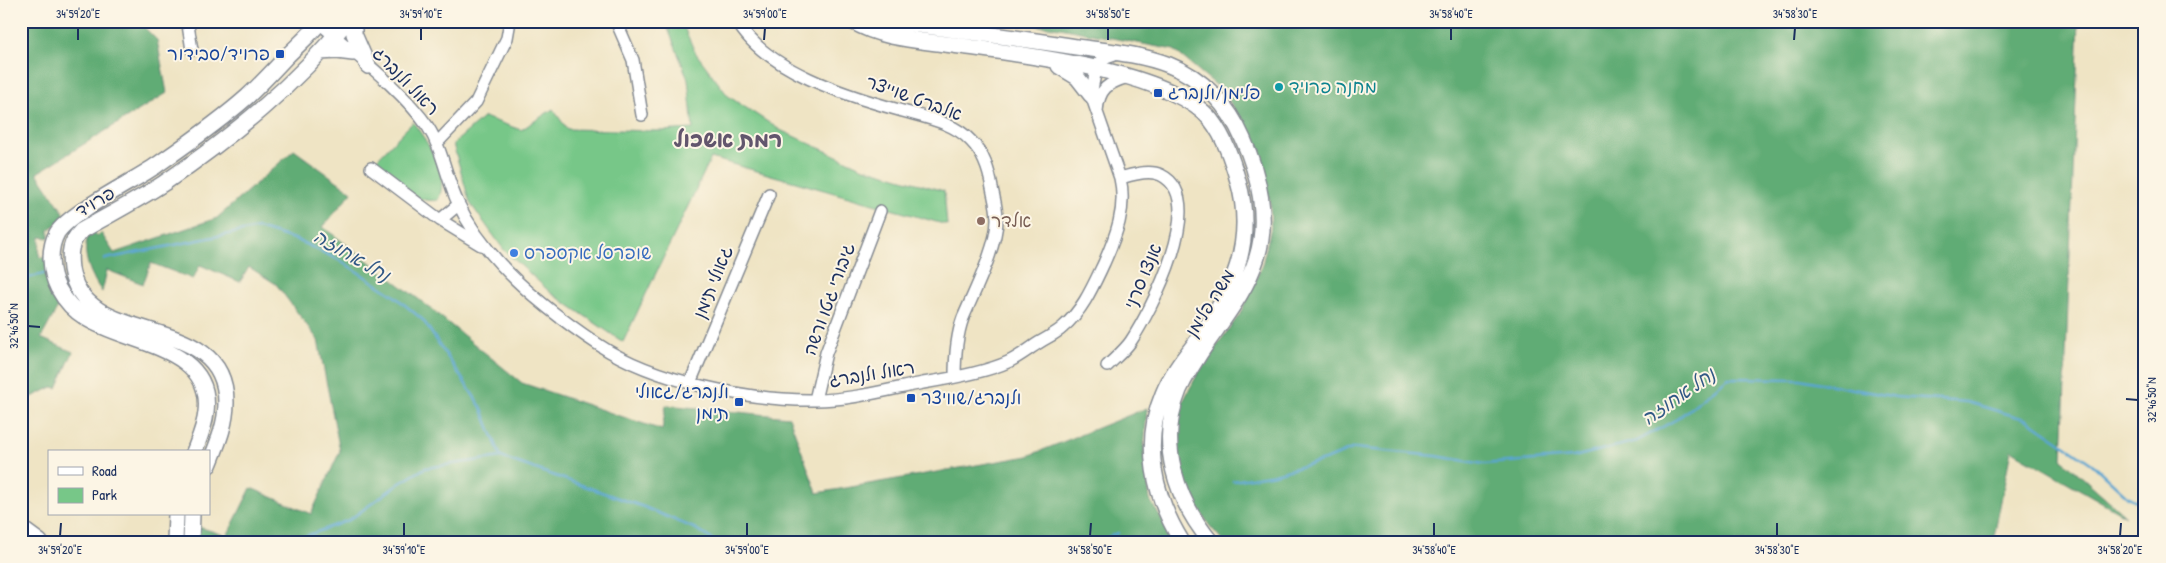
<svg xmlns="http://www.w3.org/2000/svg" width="2166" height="563" font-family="'Patrick Hand','Playpen Sans Hebrew',sans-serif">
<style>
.green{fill:#77c788;stroke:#497b73}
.forest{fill:#61ac74;stroke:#3e6e69}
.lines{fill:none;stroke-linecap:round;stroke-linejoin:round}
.stream{stroke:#59a5d1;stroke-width:2.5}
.minor-casing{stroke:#858a91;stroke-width:14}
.major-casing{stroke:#858a91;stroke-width:18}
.minor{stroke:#fff;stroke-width:11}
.major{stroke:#fff;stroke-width:15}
.ticks{fill:none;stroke:#1b2f5e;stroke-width:2}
.transit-dot{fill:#1a4fb4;stroke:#fcf5e5;stroke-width:2}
.culture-dot{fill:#0f9aa8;stroke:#fcf5e5;stroke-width:2}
.education-dot{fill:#8d6e63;stroke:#fcf5e5;stroke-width:2}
.shop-dot{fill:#3f7fe0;stroke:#fcf5e5;stroke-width:2}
.labels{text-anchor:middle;stroke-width:4;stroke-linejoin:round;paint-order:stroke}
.transit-label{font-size:18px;fill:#164399;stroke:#fcf5e5;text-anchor:end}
.street-label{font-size:18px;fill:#1b2f5e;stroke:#fcf5e5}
.culture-label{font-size:18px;fill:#0d838f;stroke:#fcf5e5;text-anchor:start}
.education-label{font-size:18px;fill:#785e54;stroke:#fcf5e5;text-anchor:start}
.shop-label{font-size:18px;fill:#366cbe;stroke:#fcf5e5;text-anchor:start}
.water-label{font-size:19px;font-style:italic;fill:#315886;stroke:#fcf5e5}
.district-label{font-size:22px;font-weight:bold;fill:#62566d;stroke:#fcf5e5}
.neatline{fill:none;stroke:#1b2f5e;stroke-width:2}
.ticks-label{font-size:12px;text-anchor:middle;fill:#1b2f5e}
</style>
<rect width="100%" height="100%" fill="#fcf5e5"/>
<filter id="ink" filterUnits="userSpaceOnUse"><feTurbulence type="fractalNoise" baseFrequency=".02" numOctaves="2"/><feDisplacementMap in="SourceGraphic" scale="10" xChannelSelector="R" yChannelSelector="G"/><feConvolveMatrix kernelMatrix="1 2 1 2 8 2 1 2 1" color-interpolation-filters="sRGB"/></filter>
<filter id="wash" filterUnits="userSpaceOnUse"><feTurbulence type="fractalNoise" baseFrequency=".0096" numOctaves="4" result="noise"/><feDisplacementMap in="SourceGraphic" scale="20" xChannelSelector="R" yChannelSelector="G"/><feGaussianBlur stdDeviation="1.12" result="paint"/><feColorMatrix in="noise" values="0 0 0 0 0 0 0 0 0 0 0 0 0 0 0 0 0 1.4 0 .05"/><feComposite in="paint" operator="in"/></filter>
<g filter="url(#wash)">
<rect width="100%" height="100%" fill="#efe4c4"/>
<path class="green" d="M665,21H681L695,52L728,96L780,130L861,167L944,191L947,225L711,158L623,342L551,293L504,250L470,203L453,144L484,117L521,130L553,109L567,129L660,131L693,129L688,79Z
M413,122C427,142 451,175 438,200C411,205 392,177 376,160Z"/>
<path class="forest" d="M21,21H138L157,40L167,93L37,173L66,216L49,230V238L40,237L39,257L48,258L62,300L41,338L73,352L57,388L52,387L24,401L21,396Z
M990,21H2079L2062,459L2126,516L2011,450L1993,542H1224L1209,525L1187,490L1176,444L1181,405L1203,364L1240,314L1262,265L1271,227L1270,201L1249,134L1223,91L1174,50L1060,28Z
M294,150L352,192L323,227L425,304L522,383L662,430L666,405L789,417L817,493L1028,456L1147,408L1144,450L1150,500L1175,542H199L196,526L227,536L251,488L311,514L340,451L318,340L276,284L249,267L240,282L200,265L193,279L151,263L143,284L107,270L102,292C90,275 78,248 92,229L97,236L101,233L114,253L217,218Z"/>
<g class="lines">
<path class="stream" d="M105,259L258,228L297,240L341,261L393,295L423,320L481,407L501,457
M21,280L46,273
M1233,481L1275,474L1328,459L1354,448L1436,456L1484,464L1573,457L1637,441L1677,419L1728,378L1800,379L1896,397L1967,402L2028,420L2092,464L2128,497L2145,505
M290,542L349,520L400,483L425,468L501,457L644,507L696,529L716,542
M1096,542L1118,533"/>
</g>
</g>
<g filter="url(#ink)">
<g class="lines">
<g class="minor-casing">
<path id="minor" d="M190,21L188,25L192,50
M317,21C353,53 401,88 428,127C443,150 446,178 458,203C485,261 546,310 599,345C653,381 750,401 815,400C851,400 887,390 923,383C948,379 984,373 1008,362C1019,357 1030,348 1040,342C1048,337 1057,333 1063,327C1083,310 1093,286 1104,263C1116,236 1127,208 1120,178L1091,95L1096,69L1099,63L1106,58L1120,53
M616,21L633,60L642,115
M737,21C764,70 848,96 899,110C923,117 954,122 971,141C984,154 989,170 992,188C994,198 997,208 997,218C998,245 974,292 963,318C956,337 955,357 955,377
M1097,111C1099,88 1108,83 1128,77
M437,143L476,102L507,38L510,21
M371,168L440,220L458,205
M440,220L481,245
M1107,366C1115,358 1125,350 1131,341C1150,312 1210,199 1161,175C1149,169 1132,175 1120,178
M690,383L769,194
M815,400L826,353L880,211"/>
</g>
<g class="major-casing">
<path id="major" d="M354,21V34L368,66
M852,21C882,39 918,40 953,45C1017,54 1170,70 1211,120C1225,138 1232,160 1238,181C1256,243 1232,292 1197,341C1184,358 1171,374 1163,394C1142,444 1154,497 1182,542
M888,21C949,29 1010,37 1070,46C1103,51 1138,53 1169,65C1203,78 1229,106 1243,139C1259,175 1269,219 1257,257C1247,289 1228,313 1209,340C1198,356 1187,373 1179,390C1157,443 1176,500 1211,542
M320,52L337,51L353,53
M1059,66L1077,77L1091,95
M194,452C199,439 205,426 206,412C214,346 126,344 86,318C74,311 64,299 58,288C50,272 48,249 57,233C69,213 134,181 157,165C187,144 219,122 247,97C261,84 274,70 287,56C298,45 311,34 321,21
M209,465C217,445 226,425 226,403C227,309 84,351 71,269C69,253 70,242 81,231C109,215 138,200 164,183C231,137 296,85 347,21
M21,528L40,542
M175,542L176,514
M191,542L192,514"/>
</g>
<use href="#minor" class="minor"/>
<use href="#major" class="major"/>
</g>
</g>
<path class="ticks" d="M78,40V28M421,40V28M764,40L765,28M1108,40V28M1451,40V28M1794,40L1795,28M28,326L40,327M2126,399L2138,400M60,536L61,523M404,536V523M747,536V523M1090,536L1091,523M1434,536V523M1777,536V523M2120,536L2121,523"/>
<g class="transit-dot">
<rect x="275" y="49" width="10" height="10" rx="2.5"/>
<rect x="1153" y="88" width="10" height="10" rx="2.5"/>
<rect x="906" y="393" width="10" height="10" rx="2.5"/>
<rect x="734" y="397" width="10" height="10" rx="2.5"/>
</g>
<circle class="culture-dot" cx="1279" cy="87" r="5"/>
<circle class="education-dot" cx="981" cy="221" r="5"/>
<circle class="shop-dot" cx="514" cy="253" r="5"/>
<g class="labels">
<g class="transit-label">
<text x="270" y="60">פרויד/סבידור</text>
<text x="1168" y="99" text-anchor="start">פלימן/ולנברג</text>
<text x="729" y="398">ולנברג/גאולי<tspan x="729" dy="21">תימן</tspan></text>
<text x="921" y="404" text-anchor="start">ולנברג/שוויצר</text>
</g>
<g class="street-label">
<text transform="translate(406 81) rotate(46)" y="6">ראול ולנברג</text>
<text transform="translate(914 98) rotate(20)" y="6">אלברט שוייצר</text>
<text transform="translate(95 202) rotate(-31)" y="6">פרויד</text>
<text transform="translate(1143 276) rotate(-67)" y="6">אנצו סרני</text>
<text transform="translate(713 282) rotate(-68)" y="6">גאולי תימן</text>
<text transform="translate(829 299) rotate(-70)" y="6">גיבורי גטו ורשה</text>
<text transform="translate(1210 303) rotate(-58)" y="6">משה פלימן</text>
<text transform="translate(872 374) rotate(-9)" y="6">ראול ולנברג</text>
</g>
<g class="culture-label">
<text x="1289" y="93">מחנה פרויד</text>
</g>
<g class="education-label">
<text x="991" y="227">אלדר</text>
</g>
<g class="shop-label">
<text x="524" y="259">שופרסל אקספרס</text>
</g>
<g class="water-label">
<text transform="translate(352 255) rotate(30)" y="7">נחל אחוזה</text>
<text transform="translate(1678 396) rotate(-35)" y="7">נחל אחוזה</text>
</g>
<g class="district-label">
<text x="728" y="147">רמת אשכול</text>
</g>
</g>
<rect width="2166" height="563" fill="none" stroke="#fcf5e5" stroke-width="55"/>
<rect x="48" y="450" width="162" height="65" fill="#fcf5e5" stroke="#a2a6af"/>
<rect x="58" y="467" width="25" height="8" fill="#ffffff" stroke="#a2a6af"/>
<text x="92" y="476" font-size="15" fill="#1b2f5e">Road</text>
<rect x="58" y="488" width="25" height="15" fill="#77c788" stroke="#a2a6af"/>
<text x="92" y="500" font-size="15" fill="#1b2f5e">Park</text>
<rect x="28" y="28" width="2110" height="508" class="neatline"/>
<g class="ticks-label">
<text x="78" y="18">34°59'20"E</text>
<text x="421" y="18">34°59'10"E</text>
<text x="765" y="18">34°59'00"E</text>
<text x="1108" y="18">34°58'50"E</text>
<text x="1451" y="18">34°58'40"E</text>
<text x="1795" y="18">34°58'30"E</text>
<text transform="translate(14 326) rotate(-90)" y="4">32°46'50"N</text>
<text transform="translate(2152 400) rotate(-90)" y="4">32°46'50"N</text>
<text x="60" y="554">34°59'20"E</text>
<text x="404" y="554">34°59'10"E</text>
<text x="747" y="554">34°59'00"E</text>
<text x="1090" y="554">34°58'50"E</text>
<text x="1434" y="554">34°58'40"E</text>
<text x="1777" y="554">34°58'30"E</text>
<text x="2120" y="554">34°58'20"E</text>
</g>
</svg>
